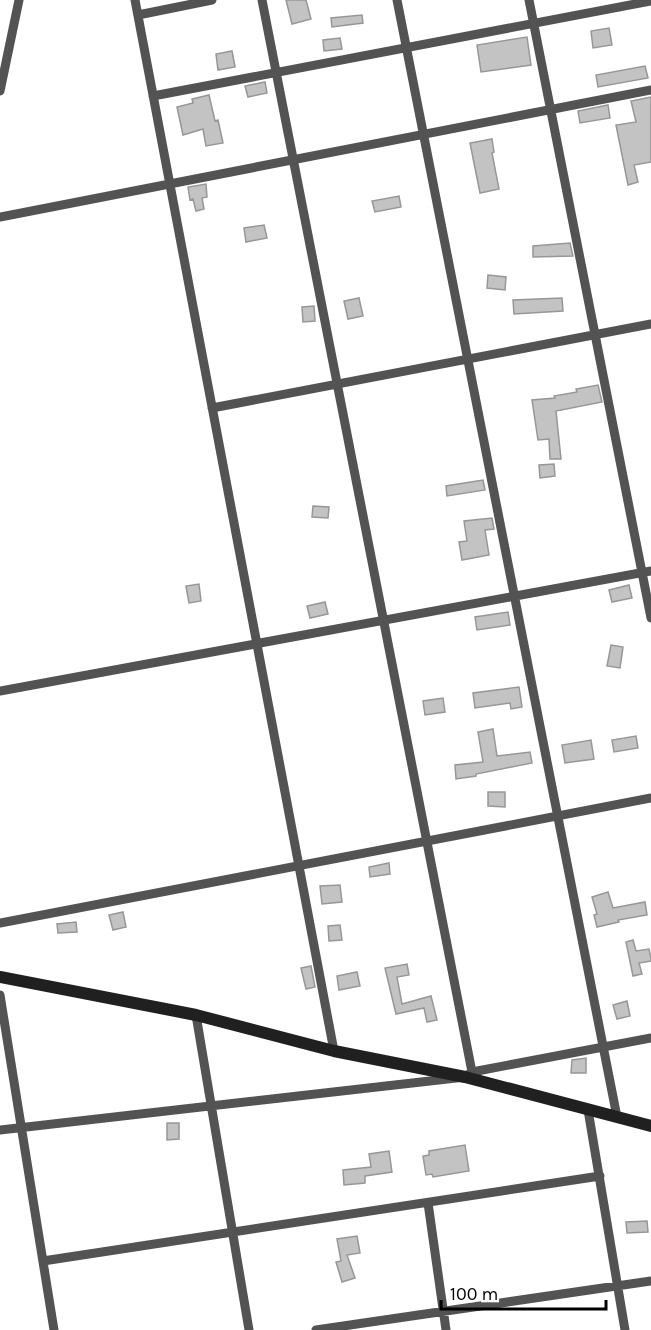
<svg xmlns="http://www.w3.org/2000/svg" width="651" height="1330" font-family="Karla,sans-serif">
<style>
.building{fill:#c3c3c3;stroke:#979797;stroke-width:1.5}
.lines{fill:none;stroke-linecap:round;stroke-linejoin:round}
.street{stroke:#535353;stroke-width:9}
.secondary{stroke:#202020;stroke-width:12}
</style>
<rect width="100%" height="100%" fill="#fff"/>
<path class="building" d="M286,0H306L311,19L292,24Z
M362,15L363,23L332,27L331,18Z
M609,28L612,45L593,48L591,31Z
M527,37L531,65L481,72L477,45Z
M340,38L342,49L324,51L323,40Z
M232,51L235,67L218,70L216,54Z
M645,66L648,78L598,87L596,75Z
M265,82L267,93L248,97L245,86Z
M209,95L215,121L218,120L223,143L206,146L203,129L183,135L177,107L193,103L192,99Z
M651,97V162L634,165L638,182L628,185L616,125L636,122L631,101Z
M608,105L610,118L580,123L578,111Z
M492,139L494,152L492,153L499,189L480,193L470,143Z
M206,184L207,197L202,198L204,209L196,211L193,199L190,200L188,187Z
M399,196L401,207L375,212L372,201Z
M264,225L267,238L246,242L244,228Z
M570,243L573,256L533,257V246Z
M488,275L506,277L505,290L487,288Z
M359,298L363,316L348,319L344,301Z
M562,298L563,311L514,314L513,300Z
M314,306L315,321L303,322L302,307Z
M598,385L602,402L556,411L561,459H550L549,439L538,440L532,400L555,398L554,396L577,392L576,389Z
M554,464L555,476L540,478L539,465Z
M483,480L485,490L447,496L446,486Z
M313,506L329,507L328,518L312,517Z
M492,518L494,529L485,530L489,555L462,560L459,542L467,541L464,521Z
M199,584L201,601L189,603L186,586Z
M629,585L632,598L612,602L609,590Z
M325,602L328,614L310,618L307,606Z
M508,612L510,625L477,630L475,617Z
M611,645L623,647L620,668L607,666Z
M519,687L522,707L511,709L510,703L475,708L473,693Z
M443,698L445,712L425,715L423,701Z
M493,729L497,756L530,752L532,763L476,774V776L456,779L455,765L483,762L478,732Z
M636,736L638,748L614,752L612,740Z
M591,740L594,759L565,763L562,745Z
M488,792H505V807L488,806Z
M389,863L390,874L370,877L369,867Z
M340,885L342,902L322,904L320,886Z
M608,892L613,908L645,902L647,915L618,920L619,922L597,927L594,915L597,914L592,897Z
M123,912L126,927L113,930L109,915Z
M76,922L77,932L58,933L57,924Z
M340,925L342,940L329,941L328,926Z
M633,940L636,951L649,949L651,958V961L639,963L642,974L633,976L626,942Z
M407,964L409,975L397,977L402,1004L431,996L437,1020L427,1022L424,1008L396,1014L385,968Z
M311,966L315,987L306,989L301,968Z
M357,972L360,986L339,990L337,976Z
M627,1001L630,1016L617,1019L613,1005Z
M586,1058V1073H571L572,1060Z
M167,1123H179V1139L167,1140Z
M465,1145L469,1171L433,1177L432,1174L426,1175L423,1156L429,1155V1151Z
M389,1151L392,1172L365,1176V1183L344,1185L343,1170L371,1167L369,1154Z
M647,1221L648,1232L627,1233L626,1222Z
M357,1236L360,1253L347,1255L355,1278L342,1282L336,1262L341,1261L337,1239Z"/>
<g class="lines">
<path class="street" d="M135,0L334,1051
M262,0L472,1072
M397,0L617,1117
M529,0L651,618
M138,15L212,0
M0,91L19,0
M153,96L651,1
M0,217L651,90
M212,408L651,324
M0,691L651,571
M0,923L651,798
M0,995L54,1330
M196,1015L249,1330
M588,1110L625,1330
M0,1130L465,1077L472,1072L651,1038
M428,1203L446,1330
M43,1261L600,1176
M316,1330L651,1281"/>
<path class="secondary" d="M0,977L196,1015L334,1051L465,1077L651,1126"/>
</g>
<path d="M441 1300v9h165v-9" fill="none" stroke="#000000" stroke-width="3"/>
<text x="450" y="1300" font-size="18" fill="#000000" stroke="#ffffff" stroke-width="4.5" paint-order="stroke">100 m</text>
</svg>
